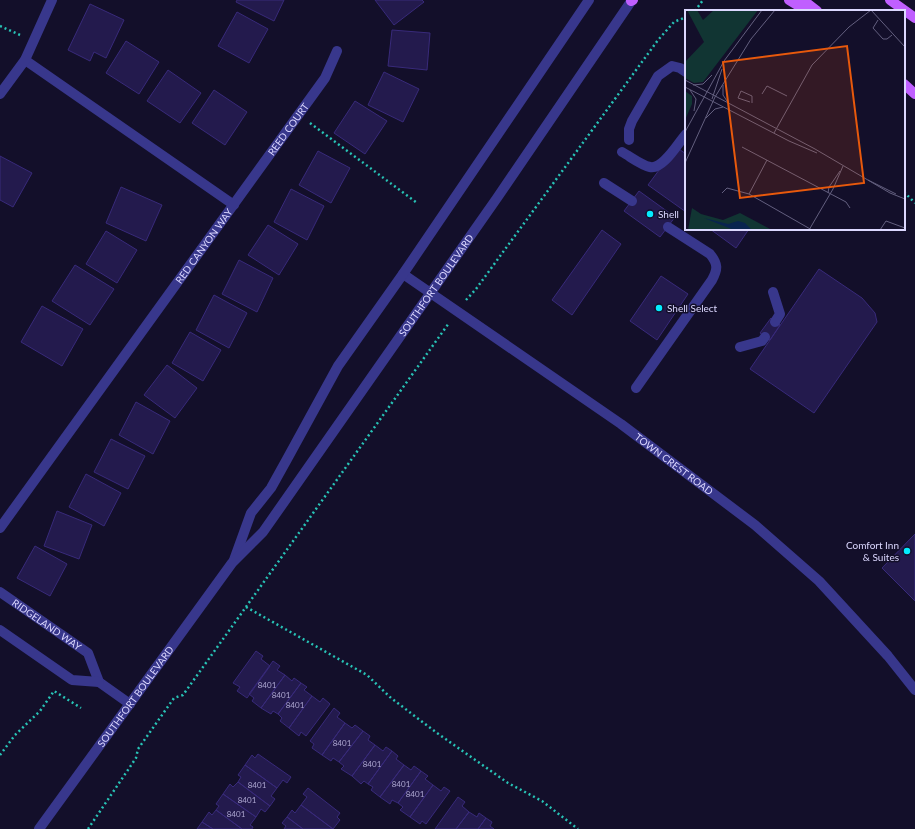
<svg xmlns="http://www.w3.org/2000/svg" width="915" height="829" font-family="Lato,sans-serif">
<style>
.building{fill:#231a4d;stroke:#382a7a}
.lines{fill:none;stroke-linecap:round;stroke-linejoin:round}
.path{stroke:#28c3b6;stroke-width:2.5;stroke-dasharray:2 3;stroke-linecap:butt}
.service{stroke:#38378c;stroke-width:10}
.minor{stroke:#38378c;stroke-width:10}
.tertiary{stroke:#38378c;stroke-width:10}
.primary{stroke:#c05fff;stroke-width:10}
.poi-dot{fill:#04ecff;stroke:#130f2a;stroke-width:1.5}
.labels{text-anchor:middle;stroke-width:3;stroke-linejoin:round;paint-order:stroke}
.number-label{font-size:8px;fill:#aea8d2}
.street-label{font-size:10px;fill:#dcd8ff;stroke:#130f2a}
.poi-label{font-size:10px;fill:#dcd8ff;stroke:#130f2a;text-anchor:start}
.inset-road{fill:none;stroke:#635f7f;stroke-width:1}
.view{fill:#e8590c;fill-opacity:0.15;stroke:#e8590c;stroke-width:2}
.inset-edge{fill:none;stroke:#dcd8ff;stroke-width:2}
</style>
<rect width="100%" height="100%" fill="#130f2a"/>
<path class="building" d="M237,0H284L274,21L236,2Z
M375,0H422L424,2L394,25Z
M90,4L124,20L106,58L94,52L90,61L68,50Z
M237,12L268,29L249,63L218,46Z
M392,30L430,33L427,70L388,66Z
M126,41L159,62L139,94L106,73Z
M168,70L201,93L180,123L147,101Z
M384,72L419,89L403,122L368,105Z
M214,90L247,112L225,145L192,123Z
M355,101L387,121L365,154L334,133Z
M676,147L686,154V212L648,185Z
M318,151L350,168L331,203L299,185Z
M0,156L32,173L13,207L0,200Z
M121,187L162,205L146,241L106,223Z
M291,189L324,206L307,240L274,222Z
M639,191L675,217L660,237L624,211Z
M268,225L298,244L279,275L248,255Z
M710,229H749L736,248Z
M602,230L621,244L572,315L552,300Z
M106,231L137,250L117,283L86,264Z
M239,260L273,278L257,312L222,294Z
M75,265L114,289L90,325L52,301Z
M819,269L862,298L875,313L877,322L814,413L750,369Z
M661,276L688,294L657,340L630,321Z
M214,295L247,313L229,348L196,330Z
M42,306L83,329L62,366L21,342Z
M771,318L780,325L770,340L760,333Z
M190,332L221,350L203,381L172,363Z
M167,365L197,388L175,418L144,395Z
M136,402L170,421L153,454L119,435Z
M111,439L145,456L128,489L94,472Z
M86,474L121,493L104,526L69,507Z
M57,511L92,525L79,559L44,546Z
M915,534V601L882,568Z
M35,546L67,564L50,596L17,578Z
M256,651L263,656L261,659L270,666L247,698L237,691L240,687L233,683Z
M273,661L280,666L277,670L285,675L261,708L252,701L254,698L249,694Z
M285,675L292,681L294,678L301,683L278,714L273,711L271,714L261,708Z
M301,683L307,687L304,690L312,696L289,728L280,721L282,718L278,714Z
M312,696L320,702L323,698L330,704L306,736L301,732L299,736L289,728Z
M334,708L340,713L337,717L345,723L322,755L312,748L314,744L310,741Z
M345,723L352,728L355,725L363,731L339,762L333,758L331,761L322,755Z
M363,731L370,736L368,740L375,745L352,776L341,769L344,766L339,762Z
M375,745L383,751L386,747L392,751L368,784L364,781L361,784L352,776Z
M392,751L398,756L396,759L404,765L380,797L371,790L373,787L368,784Z
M258,754L291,777L287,783L283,780L277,788L245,765L252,755L255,758Z
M245,765L277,788L271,796L275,799L270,806L238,782L241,777L238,775Z
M404,765L411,770L414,766L421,771L398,803L392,800L390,804L380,797Z
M421,771L428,776L425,779L433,785L410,817L400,810L403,807L398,803Z
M238,782L270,806L265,812L261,809L256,817L223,794L230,784L233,787Z
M433,785L441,791L444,787L450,791L426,824L422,821L420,824L410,817Z
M308,788L340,813L337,817L340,820L333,829L301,805L307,797L303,794Z
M223,794L256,817L250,825L253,827L252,829H242L216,810L219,806L216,804Z
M458,797L465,802L462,806L469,812L456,829H435Z
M301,805L333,829H303L287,817L292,810L295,813Z
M216,810L242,829H213L202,822L209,812L212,815Z
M469,812L477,817L479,813L486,818L478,829H456Z
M287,817L303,829H284L286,826L282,823Z
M486,818L492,822L490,826L494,829H478Z
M202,822L213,829H197Z"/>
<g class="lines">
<path class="path" d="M695,11L703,0
M0,26L20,35
M310,123L417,203
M904,192L915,203
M466,300L476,289L658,40L674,22L686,17
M246,607L367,675L391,698L437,733L508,783L542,801L578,829
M0,755L15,735L40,711L54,691L81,708
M88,829L136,758L138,749L174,698L183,695L449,323"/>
<path class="service" d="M629,140V129L632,121L658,76L672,66L680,68L686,72
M622,152C631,157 641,165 650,167C663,170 678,143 686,134
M604,183L632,201
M773,292L780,314L775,322
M740,347L762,341L765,337
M636,388L712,280C718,269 718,264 710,254L668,227"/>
<g class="minor">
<path d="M25,60L234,205"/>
<path d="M0,94L25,60L52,0"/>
<path id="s1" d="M403,274L621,424L755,525L819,581L888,656L915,690"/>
<path id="s2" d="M0,528L325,78L337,51"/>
<path id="s3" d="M0,592L88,653L99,682L130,704"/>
<path d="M0,630L72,680L99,682"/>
</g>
<g class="tertiary">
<path d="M234,560L251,513L271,488L286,461L338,366L403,274L589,0"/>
<path id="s4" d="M39,829L232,563L263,532L497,198L632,0"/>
</g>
<path class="primary" d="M789,0L807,11
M803,0L817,11
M890,0L915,18
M631,1L633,0
M904,84L915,94"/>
</g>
<g class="poi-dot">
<circle cx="650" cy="214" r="4"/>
<circle cx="659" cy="308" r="4"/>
<circle cx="907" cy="551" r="4"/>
</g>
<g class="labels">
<g class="number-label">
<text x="267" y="688">8401</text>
<text x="281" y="698">8401</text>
<text x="295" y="708">8401</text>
<text x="342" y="746">8401</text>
<text x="372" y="767">8401</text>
<text x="401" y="787">8401</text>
<text x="257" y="788">8401</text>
<text x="415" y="797">8401</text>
<text x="247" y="803">8401</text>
<text x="236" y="817">8401</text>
</g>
<g class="street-label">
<text dy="4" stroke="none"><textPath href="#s2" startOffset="492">REED COURT</textPath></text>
<text dy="4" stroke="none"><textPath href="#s2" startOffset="348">RED CANYON WAY</textPath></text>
<text dy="4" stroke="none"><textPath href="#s4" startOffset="674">SOUTHFORT BOULEVARD</textPath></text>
<text dy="4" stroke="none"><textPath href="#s1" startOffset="331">TOWN CREST ROAD</textPath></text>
<text dy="4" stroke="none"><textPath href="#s3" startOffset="57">RIDGELAND WAY</textPath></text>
<text dy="4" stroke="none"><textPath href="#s4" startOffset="164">SOUTHFORT BOULEVARD</textPath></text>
</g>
<g class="poi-label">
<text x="658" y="218">Shell</text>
<text x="667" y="312">Shell Select</text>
<text x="899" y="549" text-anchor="end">Comfort Inn<tspan x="899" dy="12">&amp; Suites</tspan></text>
</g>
</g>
<g transform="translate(685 10)">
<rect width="220" height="220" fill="#130f2a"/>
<path d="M2,0H12L18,10L29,0H73L18,72L9,73L0,68V52L19,32ZM0,81L7,86V94L0,110ZM7,198L16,204L38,210L55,203L87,220H3Z" fill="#113533"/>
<path d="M19,208L43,214L53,211L60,213L67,220H49Z" fill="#09244f"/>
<path class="inset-road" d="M186,0L220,37M193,10L188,18L198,29H202L207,25M0,70L130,139L205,183L220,189M8,75L18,74L27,65M38,75V85L44,94M0,77L104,131L132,143M5,80L11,89L9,101M77,84L82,76L102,86M27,89L37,59M65,92L53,88L56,81L67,86V93M21,108L30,99L38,97M0,122L39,51L77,0M89,123L127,55L164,17L186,0M57,137L161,192L165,198M0,153L30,87L66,29L90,0M183,170L211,184M37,183L42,178L64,184L127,220M143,183L144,177L155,161M64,184L82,150M124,220L148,179L158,156M195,220L201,211L220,218"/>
<path class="view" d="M162,36L179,173L55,188L38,52Z"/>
<rect width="220" height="220" class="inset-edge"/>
</g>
</svg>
